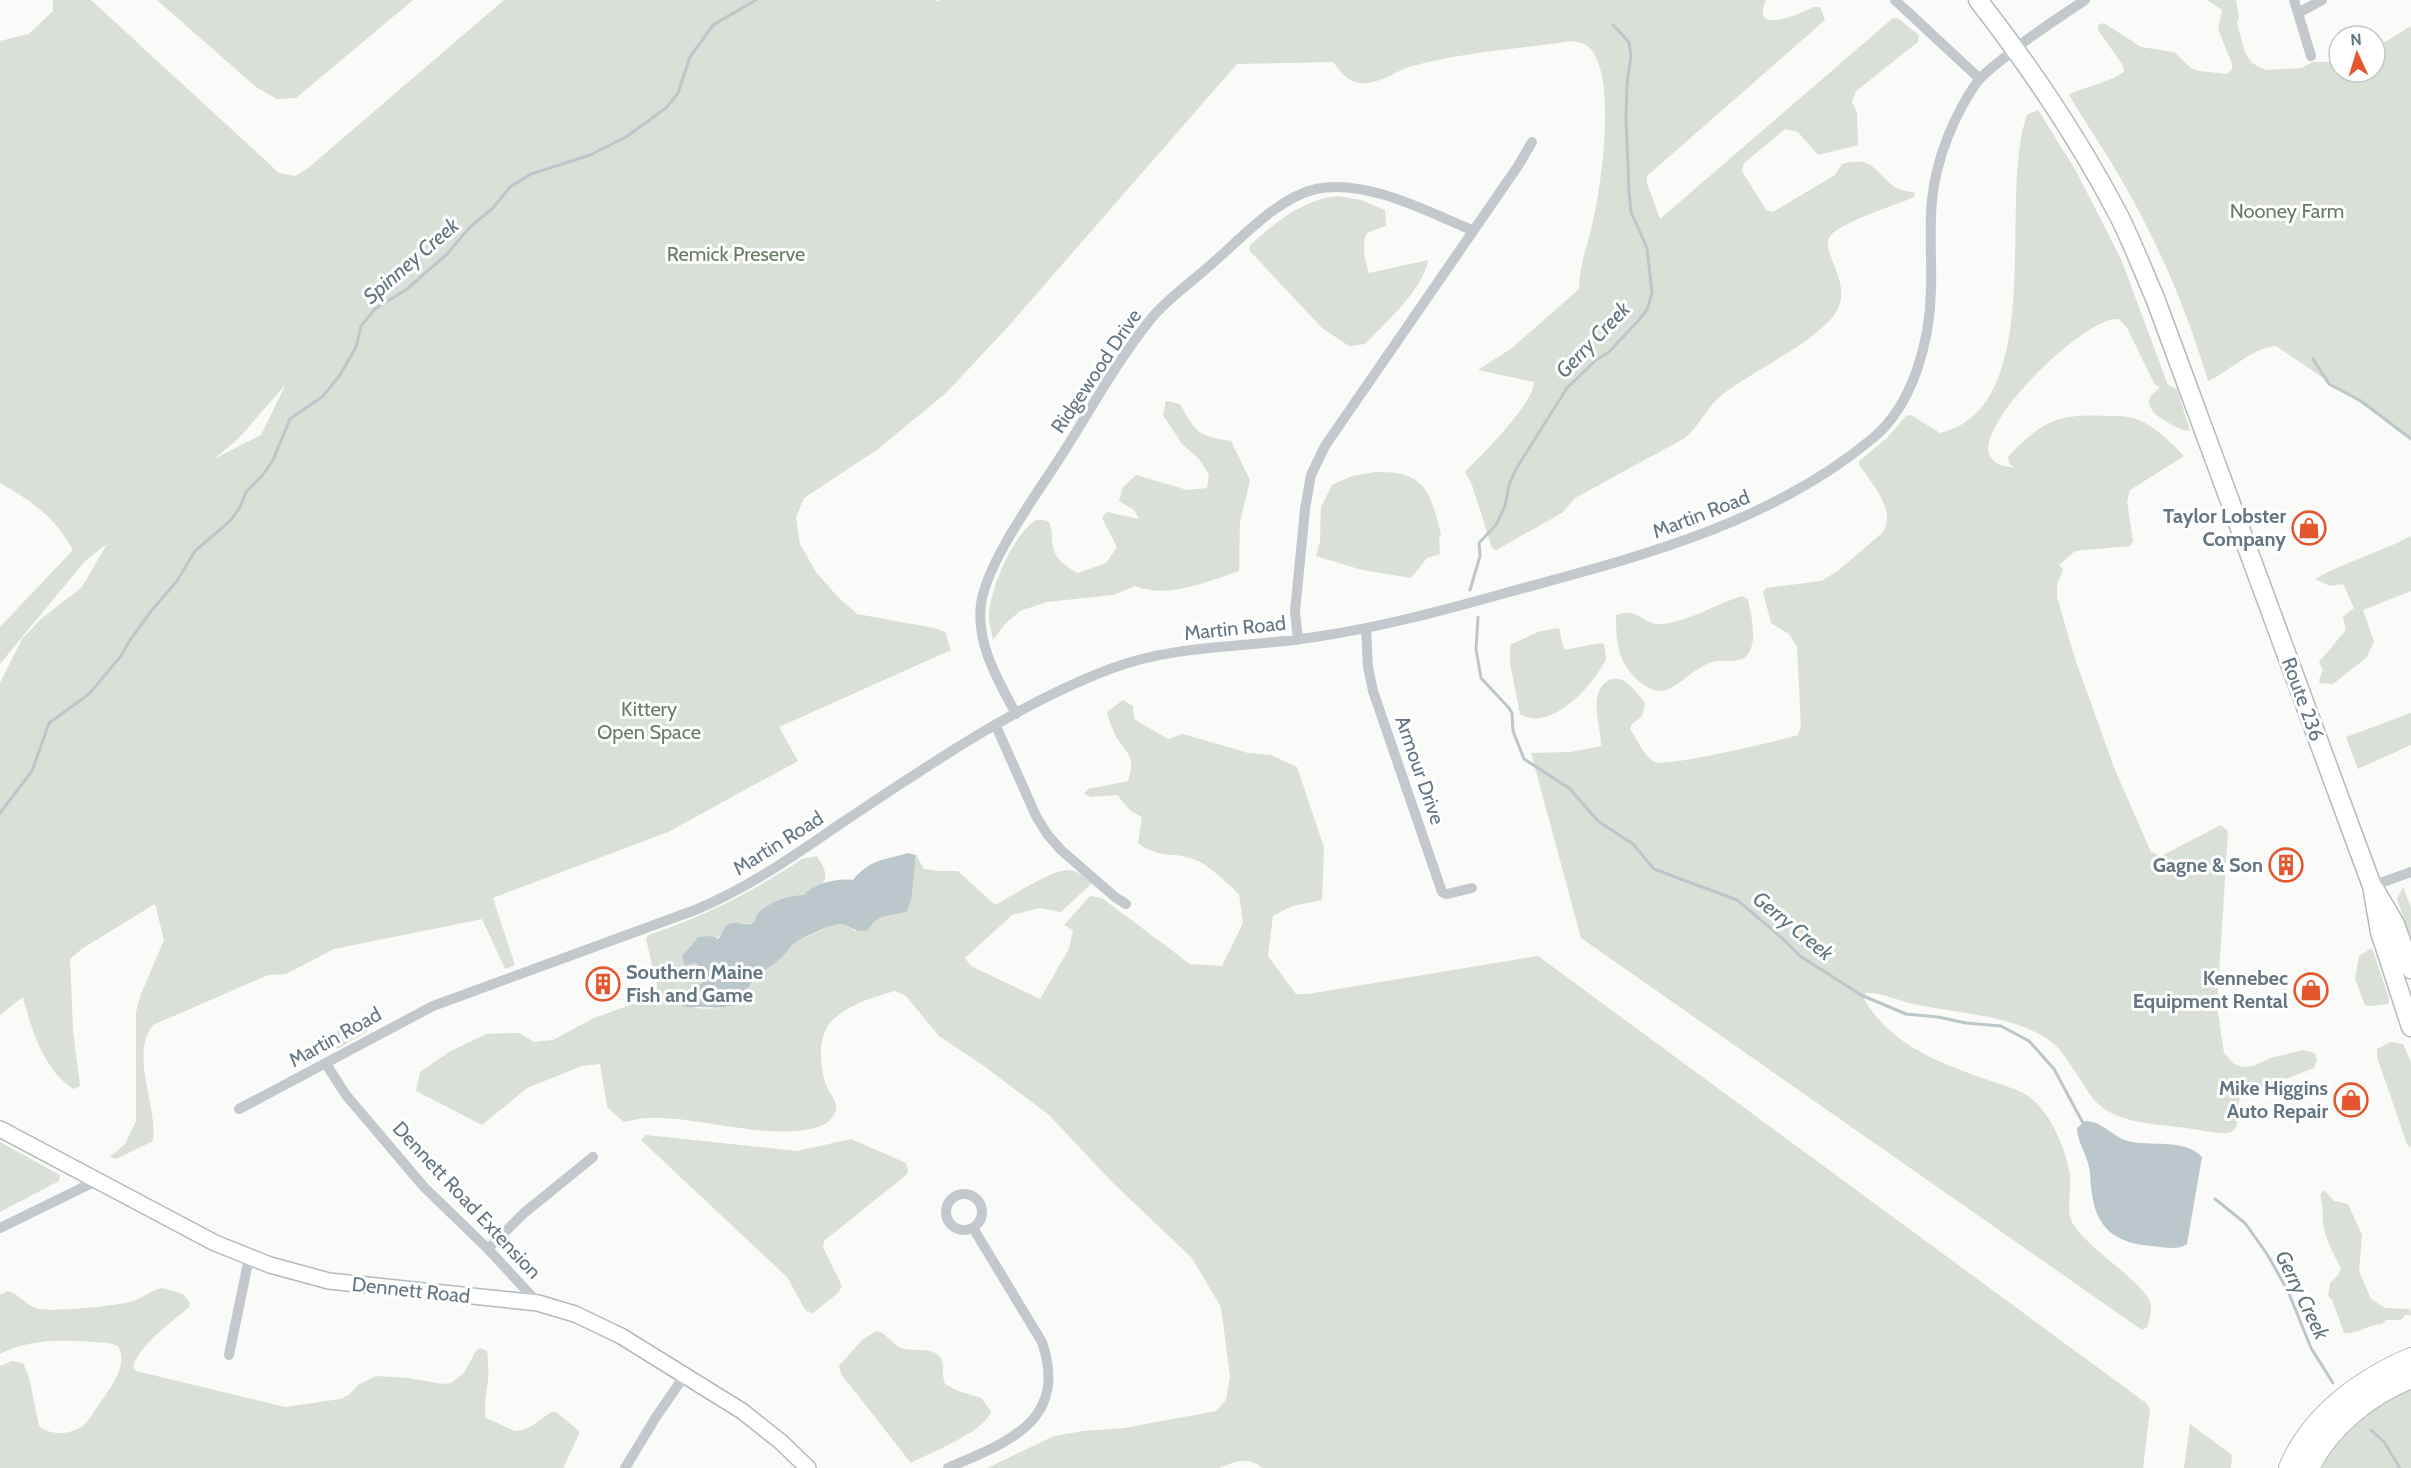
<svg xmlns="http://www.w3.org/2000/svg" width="2411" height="1468" font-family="Cabin,sans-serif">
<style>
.green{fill:#dadfd7;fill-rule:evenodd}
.water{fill:#bbc7cb}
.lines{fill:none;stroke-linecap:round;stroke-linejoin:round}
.stream{stroke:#bbc7cb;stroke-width:3}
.secondary-casing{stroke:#b3babf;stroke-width:18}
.primary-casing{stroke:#b5babe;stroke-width:21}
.highway-casing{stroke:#b4b9bd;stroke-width:22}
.street{stroke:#c3c8cc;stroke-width:10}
.secondary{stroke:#fff;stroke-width:15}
.primary{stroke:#fff;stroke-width:18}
.highway{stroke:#fff;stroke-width:20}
.labels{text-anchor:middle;stroke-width:6;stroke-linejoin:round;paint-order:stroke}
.park-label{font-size:20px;fill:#687a64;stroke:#fff}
.street-label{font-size:20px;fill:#657683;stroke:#fff}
.poi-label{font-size:20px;font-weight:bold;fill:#657683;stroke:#fff;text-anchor:end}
.water-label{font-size:21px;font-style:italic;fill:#60757c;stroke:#fff}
</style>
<rect width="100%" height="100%" fill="#fafaf8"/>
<path class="green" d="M53,0H91L279,173L295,176L307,169L504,0H936L938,2L940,0H1766C1749,38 1803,12 1814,7H1820L1825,20L1647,176V183L1660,219L1893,18L1899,19L1919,35L1918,42L1856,91L1852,102L1857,112L1858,145L1818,155L1798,132L1785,129L1744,163L1742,171L1766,210L1773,212L1835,175L1842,164C1871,156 1873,169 1892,185C1897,190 1907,191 1915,193L1914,197C1896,205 1842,222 1831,235C1816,252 1862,288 1829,321C1800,350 1761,367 1727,391C1706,406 1702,423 1685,438L1575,498L1562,513L1496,550L1492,548L1472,485L1465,472C1481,456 1535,402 1534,382L1478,370L1512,348L1579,289C1579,266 1588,244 1593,221C1601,187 1619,68 1586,45C1583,43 1577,42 1573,41C1519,49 1462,52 1409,67C1391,73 1373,89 1353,81C1344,78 1339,69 1333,62L1237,64L1005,330L946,393L878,449L804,498L796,517L800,544L816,572L837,596L857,614L934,628L945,632L951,650L779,727L798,761L668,832L493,898L515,965L505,969L482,919L334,949L286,974L268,975L153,1025C129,1055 158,1106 153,1141L116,1159L110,1157L125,1144L136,1121V1012L141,994L164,940L155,904L83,948L70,959L73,1031L80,1086L74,1089C44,1072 31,1028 23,997L0,1015V683L22,639L41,619L82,587L107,544L85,561L0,664V627L73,550C54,516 33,502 0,483V41L29,34L53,11ZM286,384L261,435L214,459L238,439Z
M157,0H413L296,98L277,99L256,87Z
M2207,0H2236L2239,16L2237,23L2245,52L2251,62L2257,66L2267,70L2301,68L2313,62H2339V72H2375V48L2411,26V437L2276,346C2249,349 2231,371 2208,381C2188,313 2160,247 2125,186C2108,155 2087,126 2069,95C2083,87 2117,80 2124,71L2122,64L2098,30V25L2104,23L2141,47L2174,52L2191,68L2199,71L2227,74L2232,69V64L2218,29L2222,10Z
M2038,110L2076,171L2121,259L2168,385L2177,389L2190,430L2187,431C2177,428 2143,413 2150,398C2152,394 2157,390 2160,387L2155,385L2127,328L2119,319C2086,315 1973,425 1990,456C1994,465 2005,466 2014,468L2009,463L2008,457C2042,420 2060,413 2109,416C2122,416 2134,416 2145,423C2159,431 2173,444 2184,456L2130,490L2127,501L2133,541L2130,546L2075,551L2059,565L2063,569L2057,585V597L2075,659L2115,770L2151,852L2161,856L2221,825L2228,831L2217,1006L2224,1053L2234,1064L2243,1067L2254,1066L2270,1058L2303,1050L2315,1053L2317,1060L2314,1068L2243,1095C2232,1105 2244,1125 2231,1132C2224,1136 2196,1129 2187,1128C2157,1124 2118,1124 2096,1102C2089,1095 2084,1084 2078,1076C2068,1062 2061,1047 2046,1038C2007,1014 1958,1014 1914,1004C1898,1001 1882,992 1866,993L1864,999C1891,1046 1942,1064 1991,1081C2004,1086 2020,1089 2032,1099C2052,1116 2066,1150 2070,1175C2072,1190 2065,1211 2073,1224C2088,1249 2147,1284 2151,1305C2152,1312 2149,1320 2147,1327L2142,1330L1581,938L1531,753L1571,752L1601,746C1601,731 1595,714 1597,699C1598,693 1600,687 1605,683C1621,669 1636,692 1645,703L1642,716L1632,724L1630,729C1637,739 1644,757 1655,762C1669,767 1777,741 1798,735L1801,726L1797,647L1789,634L1771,623L1763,592L1766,588L1821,581L1838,571L1883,532C1897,511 1871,482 1859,465V461L1887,438L1906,416L1911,415L1940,433C2050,407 1997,198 2027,115Z
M1338,196L1361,200L1385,210L1386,226L1367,233C1361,246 1365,260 1369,273L1428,260C1423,290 1385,323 1365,344L1349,346L1322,328L1249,250L1250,245C1277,222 1301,200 1338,196Z
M1166,401L1180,404C1196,433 1198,436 1231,441L1250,480L1240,522L1239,571C1207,582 1168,599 1135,586L1113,595L1047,602L1020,611L1005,624L993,640C992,634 990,627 989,621C987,595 1011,539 1032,523C1037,518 1043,519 1049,522C1053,531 1051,536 1053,546C1055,560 1067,567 1078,573L1106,563L1117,547L1102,518L1107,512L1139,519L1134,510L1119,501L1123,487L1136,475L1187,490L1207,488L1209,474L1199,459L1182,444L1163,415Z
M1376,472C1425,471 1430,491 1441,534L1439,538L1440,554L1427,558L1411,578L1362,570L1316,556L1320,542L1321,507L1332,485L1352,476Z
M2411,536V591L2363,610L2374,642L2366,658L2333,684L2320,683L2319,680L2323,670L2319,662L2346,630L2343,617L2354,608L2343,584L2330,586L2315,579C2346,561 2380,553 2411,536Z
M1742,596L1748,599C1751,615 1758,640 1748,654C1740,666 1721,658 1709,663C1693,669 1682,684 1666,690C1650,696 1629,674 1623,661C1616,648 1616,628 1616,615C1638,606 1643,626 1663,624C1690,621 1716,604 1742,596Z
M1559,628L1564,650L1600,643L1604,644L1606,659C1594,684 1552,733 1520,714L1510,663V645L1540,631Z
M1123,700L1133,706L1134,719L1168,739L1183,734L1248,753L1271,755L1297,767L1324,847L1322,900L1292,906L1273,916L1268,956L1296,994H1308L1538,956L2146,1403L2150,1409L2143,1468H1262C1249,1456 1233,1462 1219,1468H987L1054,1436L1083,1431L1124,1428L1216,1411L1226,1400L1230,1376L1221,1307L1192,1258L1113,1183L1049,1115L984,1066L939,1036L906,996L895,991C874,997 845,1005 830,1023C817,1039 820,1067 826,1085C829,1092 835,1099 836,1106C837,1113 831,1120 825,1124C783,1145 695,1115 647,1118C639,1118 632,1121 624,1122L607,1107L600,1064L582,1066L527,1088L482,1125L416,1091L420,1072L449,1052L486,1034L519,1033L534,1042L553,1040L594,1018L656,996L657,986L646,939L648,935C708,915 750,893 802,859L817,856C823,867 830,874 821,886L817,885L804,895C788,895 771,901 759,912C755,916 756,920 752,924L742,923L725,928C720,942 708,939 695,940C687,950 682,953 685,966L693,963L698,965L693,975L706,979L697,987L680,993L681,1005C703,1011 724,1010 745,1000L744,994L748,987L797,941L835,924H845L855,931L881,916L900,913L912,896L916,855L924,869L940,871H958L995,905C1010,897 1052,870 1067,870C1077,870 1085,877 1092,883L1061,912L1040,908L1012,915L965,958L971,966L1040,999L1069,949L1073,930L1064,925L1090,896L1102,898L1190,964L1222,966L1243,923L1239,894C1225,882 1210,865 1193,859C1171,851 1162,860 1138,843L1142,817L1131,811L1117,795L1091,797L1084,794L1088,789L1128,781C1138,751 1122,753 1113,730C1110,724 1109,718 1107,712Z
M2411,713V745L2358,769L2346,737Z
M2403,887L2411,908V939L2397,899Z
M2372,948L2389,998V1004L2370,1006L2365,1005L2355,979L2359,956Z
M361,1018L368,1031L337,1049L330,1036Z
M2391,1042L2403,1044L2411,1062V1148L2407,1144L2377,1057V1049Z
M646,1135L797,1151L851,1139L906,1163L908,1171L906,1175L824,1241L823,1247L842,1286L838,1293L813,1313L806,1311L787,1277L641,1140Z
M0,1142L60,1175L59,1181L0,1212Z
M2324,1190L2334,1201L2348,1204L2362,1235L2359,1271L2371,1299L2385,1308L2410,1309L2411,1315H2405L2401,1320H2386L2382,1324C2369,1324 2357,1335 2344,1333L2332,1300L2328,1296L2330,1283L2339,1274L2341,1268C2334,1255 2325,1238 2323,1223C2322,1213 2324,1207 2320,1195Z
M162,1288L183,1294L190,1303L189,1307C172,1322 139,1345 133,1367L136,1371L285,1407L340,1399L349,1395L358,1385L376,1376L408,1378L442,1384L451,1383L464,1373L476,1351L480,1348L487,1351C488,1360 489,1370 488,1379C487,1392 483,1405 486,1418L515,1431C530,1431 540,1419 552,1412H556L579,1431V1434L563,1468H0V1366L12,1361L23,1363L29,1377L39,1426C50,1436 72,1435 84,1425C89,1421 93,1412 98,1406C108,1390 130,1366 118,1346L109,1343C72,1341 34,1336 0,1354V1295L8,1291C20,1294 26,1307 40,1309C53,1312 119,1306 133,1301C143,1298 151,1290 162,1288Z
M876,1331C887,1333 890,1342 899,1347C911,1354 937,1344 942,1361C944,1369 942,1376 945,1384L958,1391L981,1398L991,1411C985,1432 931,1452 911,1463L841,1374L839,1366L862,1340Z
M2411,1385V1468H2317L2337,1439L2377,1404Z
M2190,1424L2232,1455L2231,1468H2184Z"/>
<path class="water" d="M908,853L916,855L912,896L907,911C889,918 880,911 868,930C853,934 850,923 838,924C828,926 803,937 795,943C790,946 787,952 783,956C771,968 744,981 745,1000C726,1009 721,1008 701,1007C693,1007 688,1009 681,1005L680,993L697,987L706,979L705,977L693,975L698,965L694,963L685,966L682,956L698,937L712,936L718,939C722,935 722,930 726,926C734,919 744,926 752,924C756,920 755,916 759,912C771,901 788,895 804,895C814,883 838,878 853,880C870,859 885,860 908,853Z
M2085,1121C2102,1121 2113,1137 2128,1141C2151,1147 2184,1138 2202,1157L2187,1244C2177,1251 2163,1247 2151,1246C2117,1243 2097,1230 2092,1194C2090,1185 2091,1176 2089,1167C2086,1153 2077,1141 2077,1128Z"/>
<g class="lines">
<path class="stream" d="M2313,359L2329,384L2361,401L2411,439
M1470,590L1480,556L1479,543L1496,525L1505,506L1509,485L1516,469L1567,388L1596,360L1609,352L1637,322L1647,310L1652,293L1647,248L1631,212L1629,192L1626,118L1627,84L1631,56L1629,42L1613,25
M1478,617L1476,649L1481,678L1509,708L1512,713L1513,731L1524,759L1569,788L1598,821L1633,844L1654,869L1737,900L1782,938L1800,956L1861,995L1906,1014L1938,1017L1966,1023L2001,1026L2029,1041L2054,1069L2084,1125
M0,813L32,771L49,723L89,694L121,656L130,640L152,610L177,581L195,551L231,520L240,507L246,492L262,476L273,460L290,419L323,396L340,375L356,347L361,326L375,309L407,289L447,254L470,227L493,208L510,187L531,174L590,155L626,137L666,108L678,93L690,57L713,25L756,0
M2215,1199L2245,1223L2267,1254L2288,1291L2311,1348L2333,1383
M2371,1430L2384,1442L2400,1468"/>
<g class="secondary-casing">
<path id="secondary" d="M0,1129L215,1243L270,1265L329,1281L538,1303L575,1314L621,1336L742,1411L781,1442L808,1468"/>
</g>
<g class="primary-casing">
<path id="primary" d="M1978,0C2031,68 2080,141 2120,218C2133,244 2143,271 2155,298L2372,886L2380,932L2411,1027
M2375,890L2395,924L2411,969"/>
</g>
<g class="highway-casing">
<path id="highway" d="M2289,1468C2311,1415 2360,1380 2411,1358
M2309,1468C2329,1427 2369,1395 2411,1378"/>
</g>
<path class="street" d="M1895,0L1980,79
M2294,0L2311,56
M2298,13L2322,0
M1366,628L1368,667L1373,691L1442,892L1447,894L1472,888
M1298,640L1295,612L1305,509L1311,475L1325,446L1518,166L1532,142
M1016,714C998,680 976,644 981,604C987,561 1039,491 1063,453C1091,409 1117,361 1150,320C1166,300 1188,285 1207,268C1238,242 1276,198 1316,189C1365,178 1428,212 1472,230
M996,726L1036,816L1047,834L1061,850L1115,897L1126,904
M2372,886L2411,872
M326,1064L346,1095L424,1187L488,1249L538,1303
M239,1109L433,1006L695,910C749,888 796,854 843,822C926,767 1017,704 1110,669C1175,644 1247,648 1315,637C1382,627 1445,610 1509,592C1637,557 1769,525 1873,438C1913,405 1930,341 1931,290C1932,260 1929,230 1932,200C1936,159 1954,115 1977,82C1985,72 1994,66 2004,58C2029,36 2057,19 2085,0
M946 1212a18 18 0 1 1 36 0a18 18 0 1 1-36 0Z
M0,1228L96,1181
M488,1249L524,1213L593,1157
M229,1355L249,1258
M625,1468L656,1417L685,1375
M948,1468C1007,1442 1069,1422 1042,1342L973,1228"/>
<use href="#secondary" class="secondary"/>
<use href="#primary" class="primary"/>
<use href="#highway" class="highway"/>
</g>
<defs>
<g id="shop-ring" transform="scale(1.725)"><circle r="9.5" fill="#fff" stroke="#e4572e" stroke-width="1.5"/><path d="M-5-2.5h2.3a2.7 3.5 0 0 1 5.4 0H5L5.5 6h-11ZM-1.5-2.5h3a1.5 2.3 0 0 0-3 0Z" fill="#e4572e"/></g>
<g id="building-ring" transform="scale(1.725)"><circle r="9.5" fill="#fff" stroke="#e4572e" stroke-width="1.5"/><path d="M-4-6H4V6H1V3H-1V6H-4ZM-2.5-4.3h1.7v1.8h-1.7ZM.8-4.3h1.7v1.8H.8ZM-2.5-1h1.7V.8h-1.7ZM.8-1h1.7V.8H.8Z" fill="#e4572e"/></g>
</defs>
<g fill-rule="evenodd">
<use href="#shop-ring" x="2309" y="528"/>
<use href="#building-ring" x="2286" y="865"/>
<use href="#building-ring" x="603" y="984"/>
<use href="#shop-ring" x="2311" y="990"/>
<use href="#shop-ring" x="2351" y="1100"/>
</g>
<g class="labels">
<g class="park-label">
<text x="2287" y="218">Nooney Farm</text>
<text x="736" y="261">Remick Preserve</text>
<text x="649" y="716">Kittery<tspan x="649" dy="23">Open Space</tspan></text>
</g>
<g class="street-label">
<text transform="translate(1096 371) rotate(-56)" y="7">Ridgewood Drive</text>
<text transform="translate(1701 514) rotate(-21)" y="7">Martin Road</text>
<text transform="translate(1235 628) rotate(-6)" y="7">Martin Road</text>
<text transform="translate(2303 699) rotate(70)" y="7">Route 236</text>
<text transform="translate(1420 770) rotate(71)" y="7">Armour Drive</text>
<text transform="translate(778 843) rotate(-32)" y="7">Martin Road</text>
<text transform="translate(335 1037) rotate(-29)" y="7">Martin Road</text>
<text transform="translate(467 1200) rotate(47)" y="7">Dennett Road Extension</text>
<text transform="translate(411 1290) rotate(6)" y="7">Dennett Road</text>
</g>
<g class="poi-label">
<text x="2286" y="523">Taylor Lobster<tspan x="2286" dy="23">Company</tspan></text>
<text x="2263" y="872">Gagne &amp; Son</text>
<text x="626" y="979" text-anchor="start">Southern Maine<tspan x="626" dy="23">Fish and Game</tspan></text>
<text x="2288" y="985">Kennebec<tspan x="2288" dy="23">Equipment Rental</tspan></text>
<text x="2328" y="1095">Mike Higgins<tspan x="2328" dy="23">Auto Repair</tspan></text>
</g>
<g class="water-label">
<text transform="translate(411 261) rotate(-41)" y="7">Spinney Creek</text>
<text transform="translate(1593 340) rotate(-46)" y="7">Gerry Creek</text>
<text transform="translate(1793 926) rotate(39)" y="7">Gerry Creek</text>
<text transform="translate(2302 1295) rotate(64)" y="7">Gerry Creek</text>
</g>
</g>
<g transform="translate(2357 54) rotate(356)"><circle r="28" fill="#ffffff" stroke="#c1c8cd" stroke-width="1.5"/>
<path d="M0-4.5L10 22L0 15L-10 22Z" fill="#e4572e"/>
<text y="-9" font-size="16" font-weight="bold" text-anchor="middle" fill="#657683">N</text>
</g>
</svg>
